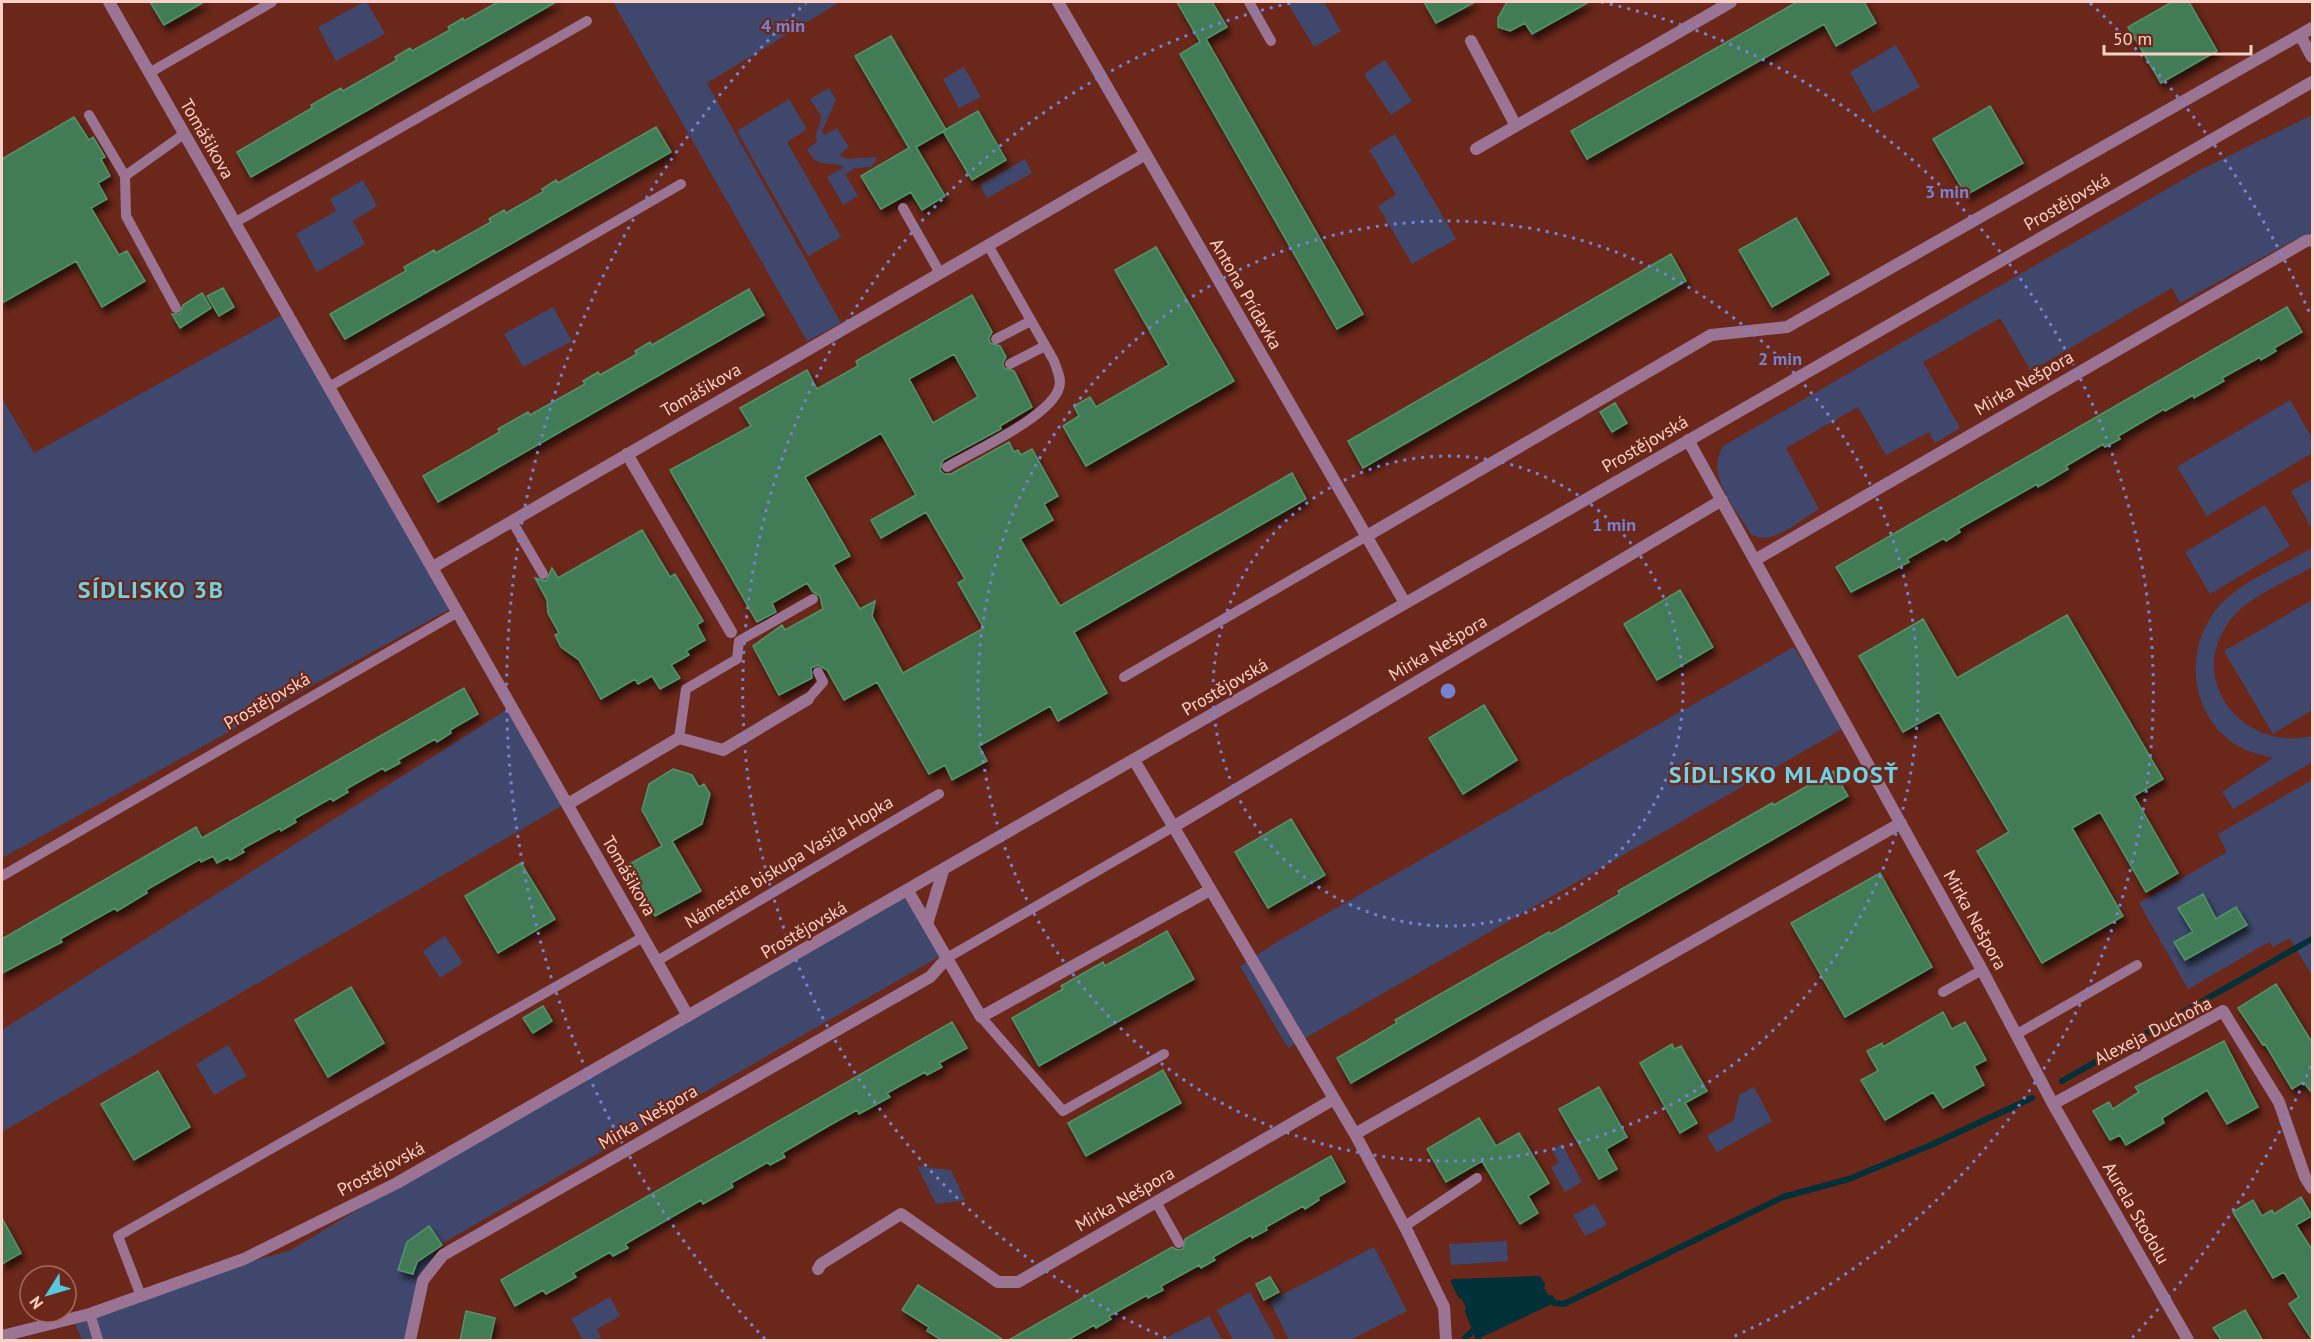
<svg xmlns="http://www.w3.org/2000/svg" width="2314" height="1342" font-family="'PT Sans',sans-serif">
<style>
.green{fill:#3f486c}
.water{fill:#003139}
.lines{fill:none;stroke-linecap:round;stroke-linejoin:round}
.stream{stroke:#003139;stroke-width:6}
.building{fill:#437b56;stroke:#519568;stroke-width:1.5;fill-rule:evenodd;filter:url(#shadow)}
.service{stroke:#9b7493;stroke-width:10}
.pedestrian{stroke:#9b7493;stroke-width:12}
.minor{stroke:#9b7493;stroke-width:12}
.tertiary{stroke:#9b7493;stroke-width:12}
.ring{fill:none;stroke:#7682d1;stroke-width:3;stroke-dasharray:3 6}
.labels{text-anchor:middle;stroke-width:4.5;stroke-linejoin:round;paint-order:stroke}
.street-label{font-size:18px;fill:#fbd1c7;stroke:#6a271a}
.district-label{font-size:24px;font-weight:bold;letter-spacing:1.5px;fill:#6dd3e9;stroke:#6a271a}
.centre{fill:#7682d1;stroke:#6a271a;stroke-width:3}
.ring-label{font-size:18px;text-anchor:middle;font-weight:bold;fill:#7682d1;stroke:#6a271a;stroke-width:4.5;stroke-linejoin:round;paint-order:stroke}
</style>
<defs>
<filter id="shadow"><feDropShadow dx="3.5" dy="6" stdDeviation="3" flood-color="#0009"/></filter>
</defs>
<rect width="100%" height="100%" fill="#6a271a"/>
<path class="green" d="M364,2H367L385,34L336,61L318,27Z
M613,2H840L707,83L841,323L807,341Z
M1287,2H1324L1341,31L1314,47Z
M1896,45L1920,87L1873,113L1850,72Z
M1385,60L1412,101L1391,115L1364,74Z
M964,67L981,97L959,108L943,79Z
M829,88L836,100L822,131L824,135L837,128L849,147L839,155L847,159L878,157L871,167L855,168L845,174L858,196L843,205L827,177L844,167C825,159 819,171 807,149L817,142L816,134L822,117L810,99Z
M789,99L807,129L787,142L841,237L808,256L737,131Z
M2312,115V240L2296,239L2180,303L2172,288L2031,371L2000,318L1923,362L1960,428L1935,443L1929,432L1886,455L1858,407L1786,448L1819,509C1801,519 1771,548 1751,534C1735,508 1705,476 1723,446L2198,171Z
M1395,134L1456,239L1412,264L1378,206L1396,195L1369,150Z
M1025,159L1032,173L987,198L980,185Z
M363,180L377,206L353,221L365,244L317,272L296,234L336,211L330,199Z
M553,307L572,341L523,367L504,334Z
M284,314L455,606L2,858V398L34,453Z
M2290,400L2312,438V453L2207,516L2177,467Z
M2312,479V529L2291,491Z
M2265,505L2290,546L2210,594L2185,552Z
M2312,548V567C2287,582 2250,595 2231,619C2184,679 2242,752 2312,736V762L2233,809L2222,792L2273,758C2261,755 2249,752 2238,746C2186,715 2182,640 2226,599C2249,578 2285,564 2312,548Z
M2312,600V710L2273,734L2224,651Z
M1794,647L1844,728L1288,1048L1240,966L1280,940Z
M511,707L565,804L2,1132V1030Z
M2312,780V976L2290,938L2273,947L2269,942L2188,989L2139,903L2227,852L2218,834Z
M900,891L942,955L436,1247L407,1340H82L71,1314L134,1293L289,1251L684,1014Z
M445,936L463,963L440,978L423,951Z
M228,1045L247,1076L214,1095L196,1064Z
M1754,1087L1772,1121L1717,1152L1707,1136L1734,1120L1739,1095Z
M1562,1144L1582,1182L1565,1192L1551,1167L1559,1163L1552,1150Z
M917,1166L951,1170L965,1200L936,1204Z
M1595,1204L1607,1225L1585,1236L1573,1215Z
M1507,1241L1508,1261L1451,1265L1449,1244Z
M1374,1247L1407,1311L1350,1340H1289L1270,1301Z
M1250,1292L1276,1340H1233L1217,1310Z
M610,1297L620,1316L597,1329L601,1338L583,1340L571,1319Z
M1209,1316L1222,1340H1162Z"/>
<path class="water" d="M1538,1279L1554,1303L1480,1338L1454,1282Z"/>
<g class="lines">
<path class="stream" d="M2062,1081L2312,939
M1461,1296L1454,1282L1538,1279L1542,1285
M1551,1298L1554,1303L1564,1304L1783,1197L1849,1179L1931,1145L2032,1098
M1468,1311L1479,1340
M1465,1338L1476,1328"/>
</g>
<path class="building" d="M150,2H204L164,25Z
M498,2H556L251,177L237,152L312,108L311,105L341,88L343,91L397,60L395,57L410,48L412,51L450,30L448,27L463,18L464,21Z
M1177,2H1212L1227,27L1206,39L1363,314L1337,329L1180,54L1200,42Z
M1424,2H1475L1436,23Z
M1507,2H1589L1532,34L1525,23L1510,31L1498,27V18Z
M1797,2H1864L1876,23L1836,46L1824,24L1587,159L1571,131Z
M2172,2H2189L2217,51L2161,83L2128,27Z
M891,36L946,130L916,147L945,196L922,210L911,192L881,209L861,176L909,148L855,56Z
M1990,106L2023,163L1966,195L1933,139Z
M978,111L1006,160L972,180L943,131Z
M74,117L89,140L93,137L105,157L101,159L110,176L98,183L107,199L91,208L119,255L127,251L145,281L102,307L76,261L2,303V159Z
M656,127L671,152L345,339L330,314L406,271L404,267L434,250L436,253L491,222L489,219L504,210L506,213L543,192L542,189L556,180L558,183Z
M1796,218L1829,274L1772,307L1739,250Z
M1156,247L1234,381L1086,466L1063,426L1079,416L1074,406L1090,397L1096,407L1169,365L1115,270Z
M1671,254L1686,281L1363,468L1348,441Z
M223,288L234,307L219,316L207,296Z
M749,289L764,315L438,502L423,476L500,432L498,429L528,412L530,415L585,384L583,381L598,372L600,375L637,354L635,351L650,342L652,345Z
M202,293L211,308L180,328L172,314H180L183,305Z
M972,295L992,332L989,338L990,343L1000,346L1006,357L1003,363L1004,368L1014,371L1032,407L1000,426L1001,429L943,460L940,470L944,474H951L1009,442L1014,452L1018,450L1021,455L1032,449L1058,496L1044,504L1053,520L1020,539L1060,606L1292,473L1306,499L1074,632L1107,693L1058,721L1050,706L979,746L987,761L952,780L945,765L929,774L877,682L844,700L827,670L818,665L811,668L812,678L779,695L753,646L782,625L785,630L823,609L820,596L813,592L807,583L772,603L776,612L757,622L670,470L751,426L740,408L807,370L817,389L858,366L856,361ZM954,354L978,397L933,423L909,379ZM881,433L916,495L871,520L881,538L926,512L965,579L958,583L984,628L903,673L872,616L875,601L860,609L833,565L850,556L805,477Z
M2287,307L2302,332L2274,348L2276,351L2261,360L2260,357L2222,378L2224,381L2194,398L2193,395L2165,411L2164,409L2118,436L2120,439L2105,447L2103,444L2066,466L2068,469L2038,487L2037,484L1958,529L1960,532L1946,541L1944,538L1907,559L1909,562L1851,592L1836,567Z
M1615,403L1627,423L1612,432L1600,412Z
M642,530L670,577L675,574L703,621L697,625L705,640L686,651L689,655L671,665L680,678L660,689L652,676L638,684L635,679L601,699L579,660L561,647L555,635L559,633L548,613L547,600L535,578L546,581L552,568L558,578Z
M1680,590L1713,647L1657,680L1624,624Z
M2067,615L2163,779L2134,796L2178,873L2146,892L2100,812L2072,828L2123,916L2042,963L1977,851L2009,832L1939,712L1903,732L1859,656L1923,619L1957,678Z
M464,688L478,714L450,730L451,733L437,742L435,739L398,760L400,763L385,771L383,768L346,789L348,792L333,801L331,798L294,819L296,822L281,831L280,828L242,849L244,852L230,860L228,857L217,863L213,856L201,862L200,859L146,890L147,893L117,911L115,908L60,939L62,942L2,973V939L196,827L202,838Z
M1484,705L1517,760L1463,794L1429,738Z
M673,769L692,775L699,787L704,784L710,794L702,824L672,841L701,891L655,916L626,866L662,846L642,810L649,784Z
M1833,771L1848,796L1351,1083L1337,1058L1397,1023L1395,1020L1549,932L1551,934L1620,894L1618,891L1760,810L1772,803L1774,805Z
M1291,819L1325,875L1268,908L1235,852Z
M521,863L555,919L498,953L465,896Z
M1880,873L1932,967L1845,1017L1791,923Z
M2203,894L2216,919L2236,907L2247,925L2185,960L2174,942L2193,932L2178,908Z
M1167,931L1194,979L1039,1066L1012,1018L1063,989L1061,986L1103,962L1105,966Z
M2276,984L2313,1044V1094L2303,1082L2292,1089L2265,1044L2263,1045L2238,1008Z
M351,987L384,1043L328,1077L295,1020Z
M543,1006L552,1021L533,1033L523,1018Z
M1943,1012L1952,1029L1965,1022L1978,1045L1986,1060L1974,1066L1984,1085L1943,1108L1933,1092L1885,1120L1861,1080L1878,1071L1867,1051L1882,1043L1883,1047Z
M952,1022L967,1048L939,1063L942,1067L927,1075L925,1072L887,1093L890,1097L859,1114L857,1110L830,1125L782,1153L785,1157L770,1165L768,1162L731,1183L733,1187L703,1204L701,1200L625,1244L628,1248L613,1256L610,1252L573,1273L576,1277L546,1294L543,1290L515,1306L501,1280Z
M2224,1041L2258,1107L2227,1124L2207,1090L2162,1118L2164,1123L2126,1145L2120,1135L2110,1140L2093,1111L2109,1102L2113,1109L2139,1092L2135,1087Z
M1672,1044L1674,1049L1681,1046L1707,1091L1685,1103L1697,1123L1680,1133L1640,1063Z
M1163,1070L1181,1103L1086,1156L1068,1123Z
M158,1071L190,1127L134,1160L101,1104Z
M1599,1087L1627,1137L1606,1149L1617,1169L1599,1179L1559,1109Z
M1479,1118L1496,1146L1519,1133L1549,1183L1528,1196L1538,1213L1520,1224L1482,1161L1446,1182L1427,1149Z
M1331,1156L1345,1182L1318,1197L1319,1200L1305,1209L1303,1206L1266,1227L1267,1230L1252,1238L1251,1235L1213,1257L1215,1260L1201,1268L1199,1265L1161,1286L1163,1290L1148,1298L1147,1295L1109,1316L1111,1319L1096,1328L1094,1325L1066,1341H1007L1172,1247L1178,1250L1183,1249L1185,1239Z
M2301,1197L2312,1216L2296,1225L2313,1251V1341L2289,1304L2299,1297L2284,1272L2273,1278L2233,1212L2253,1200L2262,1216L2272,1210L2274,1214Z
M2,1218L21,1253L2,1264Z
M429,1226L442,1245L417,1262L413,1274L398,1270L407,1242Z
M1270,1277L1279,1292L1264,1300L1256,1284Z
M918,1285L982,1326L1005,1341H943L927,1331L929,1327L902,1310Z
M2245,1310L2263,1341H2222L2213,1328Z
M466,1311L495,1318L490,1341H460Z"/>
<g class="lines">
<path class="service" d="M1249,2L1271,41
M149,73L272,2
M89,115L125,176
M903,208L940,273
M234,223L587,21
M176,308L126,216L125,176L184,134
M996,339L1031,321
M1010,364L1045,346
M329,387L681,184
M947,467C974,451 1050,417 1059,388C1062,379 1057,370 1054,361L988,245
M512,521L543,574
M1124,677L1365,537
M808,699L823,682L818,672
M679,738L686,689L737,659L739,641L813,599
M2,876L458,612
M947,958L1173,827
M657,961L939,794
M1943,992L1982,970
M981,1017L1063,1111L1164,1054
M2017,1034L2137,965
M1156,1202L1179,1243
M1405,1226L1477,1178
M141,1296L118,1236L643,937
M90,1314L98,1340"/>
<path class="pedestrian" d="M627,454L731,632"/>
<path class="minor" d="M109,2L688,1016
M1058,2L1405,603
M2300,35L2312,57
M1471,41L1516,126
M1476,149L1731,2
M1688,440L1982,970L2053,1104L2188,1340
M1365,537L1711,335L1787,327L2312,28
M1755,560L2306,241L2312,240
M433,567L1144,155
M1134,760L1355,1134L1901,823
M568,804L679,738L723,750L808,699
M1173,827L1722,500
M908,891L981,1017L1210,890
M927,924L943,871
M2053,1104L2223,1011L2279,1102L2305,1177L2312,1188
M1355,1134L1407,1231L1444,1307L1446,1340
M818,1269L821,1264L901,1214L998,1282H1018L1334,1099
M410,1340L423,1280L443,1255L930,977L947,958"/>
<path class="tertiary" d="M2,1336L90,1314L244,1259L397,1183L2312,82"/>
</g>
<g class="ring">
<circle cx="1448" cy="691" r="235"/>
<circle cx="1448" cy="691" r="470"/>
<path d="M1166 1338A706 706 0 0 1 1295 2M1601 2A706 706 0 0 1 1730 1338"/>
<path d="M2311 1066A941 941 0 0 1 2131 1339M765 1339A941 941 0 0 1 806 3M2090 3A941 941 0 0 1 2311 316"/>
</g>
<g class="labels">
<g class="street-label">
<text transform="translate(207 139) rotate(60)" y="6">Tomášikova</text>
<text transform="translate(2067 202) rotate(-30)" y="6">Prostějovská</text>
<text transform="translate(1246 294) rotate(60)" y="6">Antona Prídavka</text>
<text transform="translate(2024 383) rotate(-30)" y="6">Mirka Nešpora</text>
<text transform="translate(701 390) rotate(-30)" y="6">Tomášikova</text>
<text transform="translate(1645 444) rotate(-30)" y="6">Prostějovská</text>
<text transform="translate(1438 648) rotate(-31)" y="6">Mirka Nešpora</text>
<text transform="translate(1225 687) rotate(-30)" y="6">Prostějovská</text>
<text transform="translate(267 701) rotate(-30)" y="6">Prostějovská</text>
<text transform="translate(789 862) rotate(-31)" y="6">Námestie biskupa Vasiľa Hopka</text>
<text transform="translate(629 876) rotate(60)" y="6">Tomášikova</text>
<text transform="translate(1975 920) rotate(61)" y="6">Mirka Nešpora</text>
<text transform="translate(804 930) rotate(-30)" y="6">Prostějovská</text>
<text transform="translate(2153 1031) rotate(-27)" y="6">Alexeja Duchoňa</text>
<text transform="translate(648 1117) rotate(-30)" y="6">Mirka Nešpora</text>
<text transform="translate(381 1169) rotate(-28)" y="6">Prostějovská</text>
<text transform="translate(1125 1199) rotate(-30)" y="6">Mirka Nešpora</text>
<text transform="translate(2136 1213) rotate(60)" y="6">Aurela Stodolu</text>
</g>
<g class="district-label">
<text x="151" y="598">SÍDLISKO 3B</text>
<text x="1784" y="783">SÍDLISKO MLADOSŤ</text>
</g>
</g>
<circle cx="1448" cy="691" r="9" class="centre"/>
<g class="ring-label">
<text x="783" y="32">4 min</text>
<text x="1947" y="198">3 min</text>
<text x="1780" y="365">2 min</text>
<text x="1614" y="531">1 min</text>
</g>
<rect width="2314" height="1342" fill="none" stroke="#fbd1c7" stroke-width="6"/>
<g transform="translate(48 1294) rotate(233)"><circle r="28" fill="#6a271a" stroke="#a46b5f" stroke-width="1.5"/>
<path d="M0-4.5L10 22L0 15L-10 22Z" fill="#56c9e1"/>
<text y="-9" font-size="16" font-weight="bold" text-anchor="middle" fill="#fbd1c7">N</text>
</g>
<path d="M2104 45v9h147v-9" fill="none" stroke="#fbd1c7" stroke-width="3"/>
<text x="2113" y="45" font-size="18" fill="#fbd1c7" stroke="#6a271a" stroke-width="4.5" paint-order="stroke">50 m</text>
</svg>
